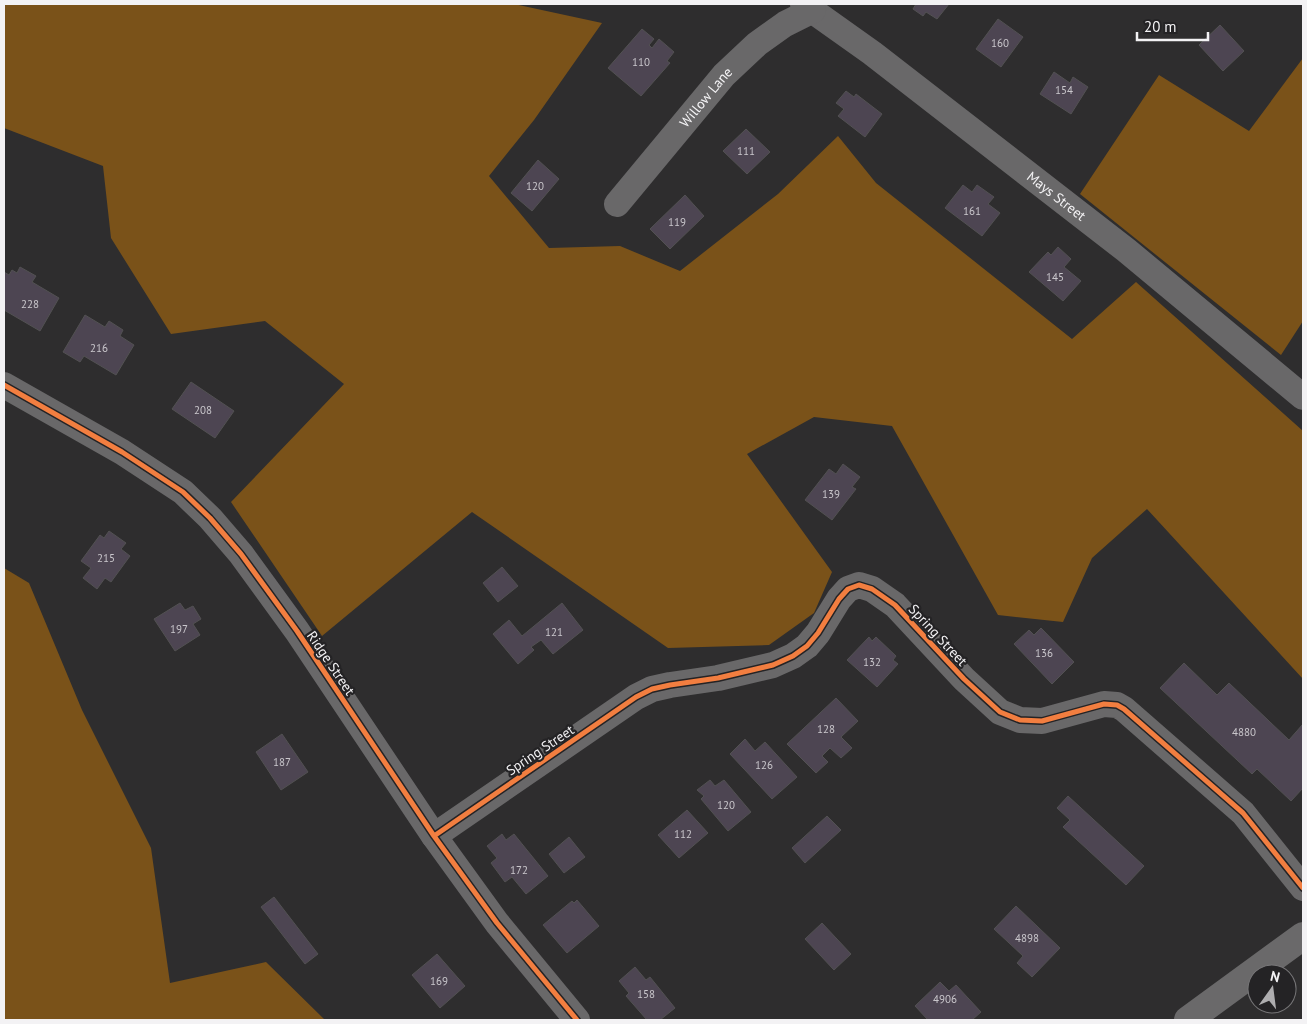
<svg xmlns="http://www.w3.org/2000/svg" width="1307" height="1024" font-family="'PT Sans',sans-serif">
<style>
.forest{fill:#7a5219}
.building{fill:#4d4552;stroke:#525152}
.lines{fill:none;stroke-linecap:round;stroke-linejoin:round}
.street{stroke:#696869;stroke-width:26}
.primary{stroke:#6a696a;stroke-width:28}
.cycleway-casing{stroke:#242325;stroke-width:8}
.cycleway{stroke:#f27e40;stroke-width:5}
.labels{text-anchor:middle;stroke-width:4.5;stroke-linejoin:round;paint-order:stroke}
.number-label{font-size:11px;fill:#cac7cc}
.street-label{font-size:14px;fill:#f3f2f4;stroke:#242325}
</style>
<rect width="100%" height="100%" fill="#2e2d2e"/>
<path class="forest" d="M4,4H514L602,23L534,120L489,176L549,248L620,246L680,271L778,194L838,136L876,183L1072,339L1136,282L1303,431V679L1147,509L1092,558L1063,622L998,615L892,426L814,417L747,454L832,572L814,613L769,645L668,648L472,512L322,636L231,502L344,384L265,321L171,334L111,238L103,166L4,128Z
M1303,58V321L1281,355L1080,194L1159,75L1249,131Z
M4,568L29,583L82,710L151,848L170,983L266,962L325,1020H4Z"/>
<path class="building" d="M916,4H949L937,19L926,12L923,16L913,9Z
M998,19L1023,37L1001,67L976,49Z
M1220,25L1244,51L1223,71L1199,45Z
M642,29L654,39L649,45L652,48L659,39L674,52L667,61L670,63L641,96L608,68Z
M1054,72L1070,83L1073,77L1088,87L1071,114L1040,94Z
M846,91L854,97L856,94L882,114L865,137L838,116L844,109L836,103Z
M746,129L770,152L747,174L723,151Z
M538,160L559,179L532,211L511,193Z
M963,185L972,192L977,185L994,197L988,204L1000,213L982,236L945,208Z
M685,195L704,216L670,249L650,229Z
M1058,247L1071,259L1064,267L1081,281L1063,301L1029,272L1048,252L1051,255Z
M20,267L36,276L32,282L59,298L40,331L4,310V272L9,275L12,270L17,273Z
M85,315L105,327L109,321L123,330L120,336L134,345L116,375L84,356L80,362L63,352Z
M191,382L234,411L215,438L172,409Z
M843,464L860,477L852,487L856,489L832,520L805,500L829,469L836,474Z
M109,531L126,543L121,549L130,556L111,582L105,578L97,589L83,578L91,568L81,561L100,535L104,538Z
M502,567L518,586L498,602L483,583Z
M180,603L185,610L193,606L201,619L193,624L200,635L175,651L154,619Z
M562,603L583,630L553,654L541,640L531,647L534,650L518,664L493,634L509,620L522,636Z
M1041,628L1074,662L1052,684L1014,644L1029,630L1034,635Z
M869,637L872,641L876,637L896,656L893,660L898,664L877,687L847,660Z
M1184,663L1217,695L1229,683L1289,740L1303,724V788L1291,801L1257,769L1252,774L1160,688Z
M836,698L858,721L841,737L852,748L841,758L830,748L822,756L828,762L816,773L787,744Z
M282,734L308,772L281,790L256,752Z
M745,739L755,751L765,742L797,777L772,799L730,754Z
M710,780L715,786L724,780L751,812L728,831L701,799L704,796L697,790Z
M1068,796L1144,866L1126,885L1063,827L1070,820L1057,808Z
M687,810L708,833L679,858L658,835Z
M827,816L841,830L805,863L792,848Z
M502,834L506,840L514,834L548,876L526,894L512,877L505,882L491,863L497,858L487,846Z
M569,837L585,857L564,873L549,854Z
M274,897L318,954L305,964L261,907Z
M577,900L599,926L567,953L543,925L572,901L574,903Z
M1016,906L1060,948L1032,977L1017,963L1023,956L994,929Z
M822,923L851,954L834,970L805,939Z
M437,954L465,986L440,1008L412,975Z
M635,967L646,980L650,977L675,1008L660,1020H647L626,996L629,993L619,981Z
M940,982L949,991L956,985L981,1012L972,1020H928L915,1006Z"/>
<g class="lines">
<g class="street">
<path id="s1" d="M803,4L872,53L1126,250L1303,397"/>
<path id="s2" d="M617,204L724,75L757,44L785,24L813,10"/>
<path d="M4,385L122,452L183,492L210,518L241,554L297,631L434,836L497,923L577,1020"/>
<path d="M434,836L636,697L652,689L670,685L718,678L773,665L793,656L807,646L818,633L839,599L848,589L859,585L872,589L895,605L964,679L1000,712L1020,720L1042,721L1104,704L1117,705L1124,709L1243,813L1303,888"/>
</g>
<path class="primary" d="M1188,1020L1303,936"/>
<g class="cycleway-casing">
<path id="cycleway" d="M4,385L122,452L183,492L210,518L241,554L297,631L434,836L497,923L577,1020
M434,836L636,697L652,689L670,685L718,678L773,665L793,656L807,646L818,633L839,599L848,589L859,585L872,589L895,605L964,679L1000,712L1020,720L1042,721L1104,704L1117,705L1124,709L1243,813L1303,888"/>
</g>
<use href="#cycleway" class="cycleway"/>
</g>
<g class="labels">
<g class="number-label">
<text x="1000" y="47">160</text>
<text x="641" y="66">110</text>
<text x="1064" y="94">154</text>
<text x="746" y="155">111</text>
<text x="535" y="190">120</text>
<text x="972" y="215">161</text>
<text x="677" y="226">119</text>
<text x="1055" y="281">145</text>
<text x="30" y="308">228</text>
<text x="99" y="352">216</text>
<text x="203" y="414">208</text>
<text x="831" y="498">139</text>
<text x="106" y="562">215</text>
<text x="179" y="633">197</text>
<text x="554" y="636">121</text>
<text x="1044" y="657">136</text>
<text x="872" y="666">132</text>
<text x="826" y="733">128</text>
<text x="1244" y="736">4880</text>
<text x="282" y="766">187</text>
<text x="764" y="769">126</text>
<text x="726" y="809">120</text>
<text x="683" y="838">112</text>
<text x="519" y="874">172</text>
<text x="1027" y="942">4898</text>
<text x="439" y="985">169</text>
<text x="646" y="998">158</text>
<text x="945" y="1003">4906</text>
</g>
<g class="street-label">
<text dy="5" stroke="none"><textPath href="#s2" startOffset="139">Willow Lane</textPath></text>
<text dy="5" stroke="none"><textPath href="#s1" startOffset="318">Mays Street</textPath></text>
<text transform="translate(938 635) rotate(47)" y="5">Spring Street</text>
<text transform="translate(331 663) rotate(56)" y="5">Ridge Street</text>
<text transform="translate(540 750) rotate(-34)" y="5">Spring Street</text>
</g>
</g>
<rect width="1307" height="1024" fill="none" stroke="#f3f2f4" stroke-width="10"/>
<g transform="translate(1272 989) rotate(14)"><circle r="24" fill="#242325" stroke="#777678"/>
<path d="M0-4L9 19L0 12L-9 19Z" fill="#aeadaf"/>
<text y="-8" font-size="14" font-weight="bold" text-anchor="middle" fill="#f3f2f4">N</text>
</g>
<path d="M1137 32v8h71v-8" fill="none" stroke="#f3f2f4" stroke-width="2.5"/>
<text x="1144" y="32" font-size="15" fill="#f3f2f4" stroke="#242325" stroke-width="4" paint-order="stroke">20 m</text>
</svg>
